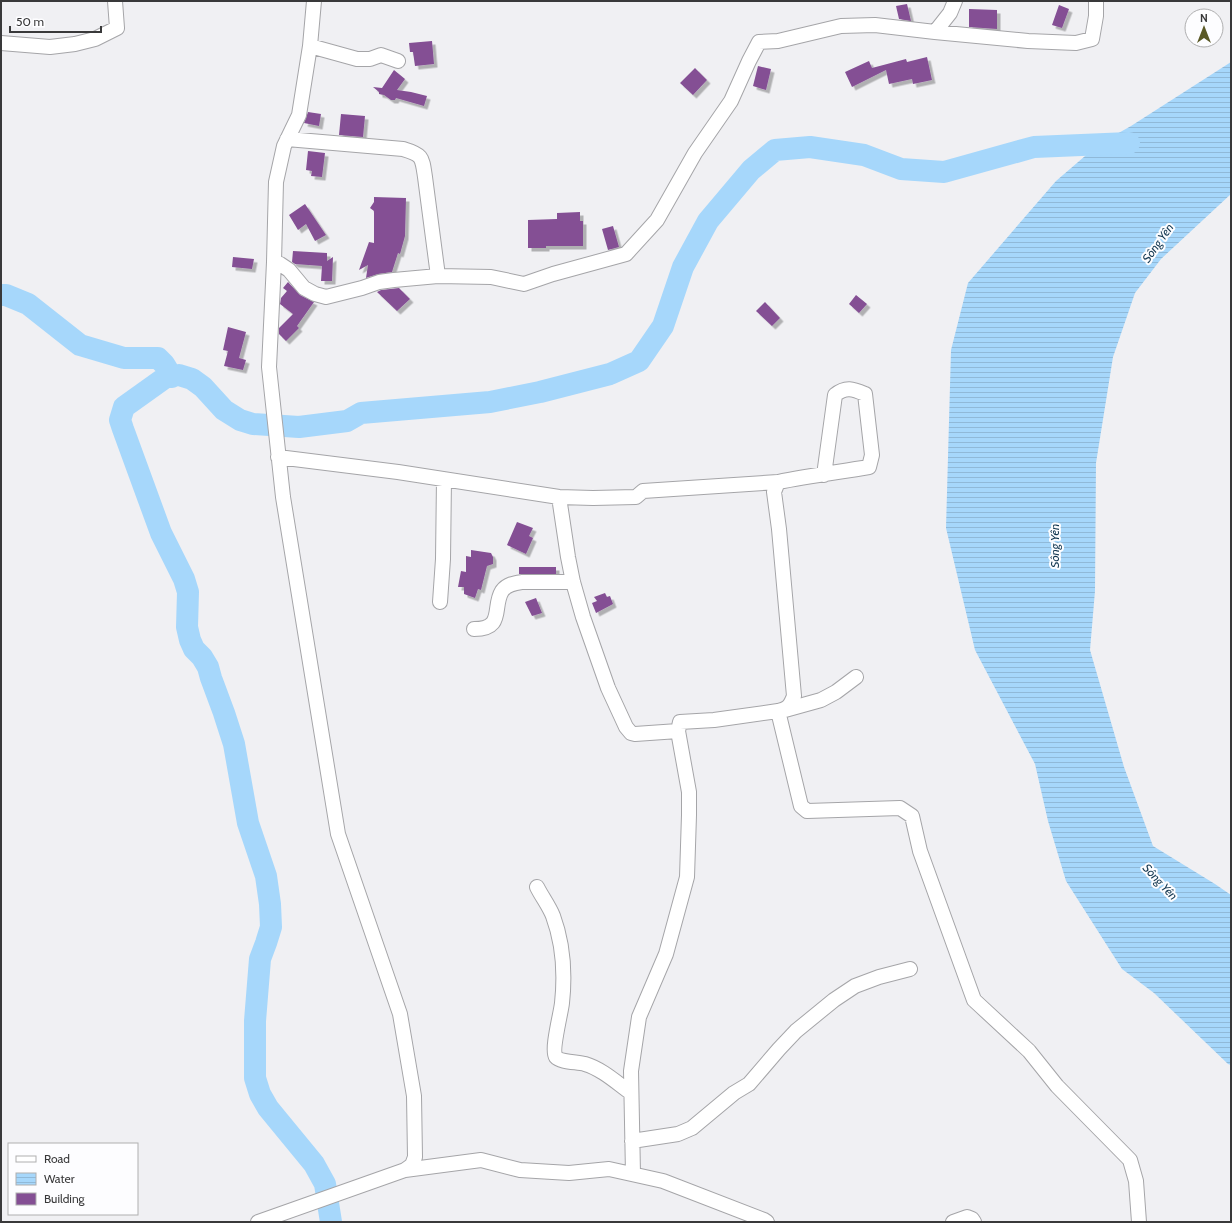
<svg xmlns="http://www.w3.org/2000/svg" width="1232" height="1223" font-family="Cabin,sans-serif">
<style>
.water{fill:url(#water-rules)}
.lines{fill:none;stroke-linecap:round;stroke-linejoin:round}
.river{stroke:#a6d7fb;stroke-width:22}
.building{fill:#844f94;filter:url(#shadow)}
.minor-casing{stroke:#a5a5a8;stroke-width:16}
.minor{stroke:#fff;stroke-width:14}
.labels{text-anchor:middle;stroke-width:4;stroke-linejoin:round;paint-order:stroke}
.water-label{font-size:12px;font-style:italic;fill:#143851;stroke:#fdfdff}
</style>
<defs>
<pattern id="water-rules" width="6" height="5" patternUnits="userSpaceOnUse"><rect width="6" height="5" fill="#a6d7fb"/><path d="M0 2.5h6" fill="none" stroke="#90b9d8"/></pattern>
<filter id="shadow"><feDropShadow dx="3.5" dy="3.5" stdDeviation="0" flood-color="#0004"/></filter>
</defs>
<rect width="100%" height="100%" fill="#f0f0f3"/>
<path class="water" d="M1231,62V194L1161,259L1135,293L1113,357L1096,463L1095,591L1090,650L1124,767L1153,846L1215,884L1231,895V1065L1228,1064L1154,993L1122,969L1066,881L1048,821L1035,764L975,650L946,528L951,350L968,283L1056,181L1099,144L1131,126Z"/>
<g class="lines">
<path class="river" d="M1,295H6L28,304L80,345L124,358H158L164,364L172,377
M331,1222L325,1184L314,1164L268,1108L260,1094L255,1078V1021L260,959L266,943L271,927L270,904L266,876L248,823L234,744L224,713L211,678L208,667L202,657L194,649L190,640L187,627L188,592L184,579L161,533L123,429L120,420L124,407L166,377L179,375L192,379L203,387L224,410L240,420L253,424L299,427L347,421L361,413L490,402L540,392L610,374L639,361L663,326L683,267L708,221L751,170L775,150L810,147L864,155L901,169L944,172L1034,147L1129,143"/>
</g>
<path class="building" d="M907,4L911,21L899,19L896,6Z
M1059,5L1069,9L1062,28L1052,25Z
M969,9L997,10V29L969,27Z
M432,41L434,64L415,66L413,52H410L409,43Z
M927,57L932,80L913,84L912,79L889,84L886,70L852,87L845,72L869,61L872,68L906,59L907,62Z
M758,66L771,69L766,90L753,86Z
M695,68L707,80L693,95L680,83Z
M394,70L405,79L397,90L411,92L427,96L424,106L396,98L395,100H391L384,95L379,94V92L373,87L382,88Z
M308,112L321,114L319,126L304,123Z
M341,114L365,116L363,137L339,135Z
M308,151L325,153L322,177L311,176L312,171L306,170Z
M374,197L406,198L405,236L400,254L398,253L392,272L378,274L366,278L368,265L359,270L369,242L374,243V211L370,208L374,202Z
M305,204L326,235L315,241L306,224L298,230L289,215Z
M580,212V221H583V246H546V248H528V220L557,219V213Z
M613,226L619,247L608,250L602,229Z
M293,251L327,253V261L333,257L332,281H321L322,266L295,264L292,262Z
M233,257L254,259L252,269L232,267Z
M288,282L300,295L314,302L297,326L299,328L286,341L279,334V328L293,314L280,304L281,298L287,291L283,288Z
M399,288L410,299L397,311L377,292L381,290Z
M856,295L867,304L859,313L849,304Z
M765,302L780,318L772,326L756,311Z
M228,327L246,332L239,358L246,360L243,370L224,366L228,351L223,350Z
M517,522L533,528L529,536L533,538L526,554L507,545Z
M471,550L491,553L493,557V564L487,566L481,590L478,589L475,598L464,594V587H458L461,571L466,572V556L471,557Z
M519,567H556V574H519Z
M605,593L607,597L610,596L613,604L596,613L592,603L597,601L594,597Z
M536,598L542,613L532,616L525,602Z"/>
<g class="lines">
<g class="minor-casing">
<path id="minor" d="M314,1L310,46L299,115L284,146L276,182L274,262L269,367L283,497L338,834L400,1014L414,1096L415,1157L412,1165L405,1170
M935,32L950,13L955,1
M1,43L50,47L75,44L95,39L117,28L115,1
M310,46L357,59H370L381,55L398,61
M287,139L403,149C423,155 422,157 425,177L438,276
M274,262L280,264L289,270L304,288L315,294L326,297L362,288L379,282L394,280L438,276L491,277L524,284L553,274L626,254L657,220L695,153L731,101L749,61L759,42L778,41L841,26L875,25L935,32L1028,41L1076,43L1092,39L1096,16V1
M278,457L398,472L559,497L593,498L636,497L643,491L778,482
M559,497L568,557L573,582L583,617L608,688L626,727L631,733L635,734L678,731
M440,602L443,559L444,479
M474,629C505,629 492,607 502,591C507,584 515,583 522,582H573
M785,710L821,700L836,692L856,677
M778,711L801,806L807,811L900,808L912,816L920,851L974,1000L1029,1051L1057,1086L1130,1160L1136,1181L1139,1222
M537,887C542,897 549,906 553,916C563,943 565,975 562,1003C561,1013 551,1050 556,1057C560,1062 578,1062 585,1064C602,1069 617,1083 631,1093
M632,1141L678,1134L692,1128L734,1093L749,1084L779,1049L796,1031L834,1000L855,986L879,977L910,969
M633,1174L631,1071L639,1017L666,954L687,877L689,815V792L678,731L680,722L714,720L778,711C788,709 790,706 794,696L779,529L774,492L778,482C808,476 839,472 869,467L872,455L865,394C853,389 846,386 835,395L824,475
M258,1222L405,1170L481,1160L520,1170L569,1173L609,1169L663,1181L764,1220L767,1222
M953,1222L967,1217L972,1219L974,1222"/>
</g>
<use href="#minor" class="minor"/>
</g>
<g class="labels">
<g class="water-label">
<text transform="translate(1158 243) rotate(-55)" y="4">Sông Yên</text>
<text transform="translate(1055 546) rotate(-90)" y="4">Sông Yên</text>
<text transform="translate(1160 882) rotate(47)" y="4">Sông Yên</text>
</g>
</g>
<rect width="1232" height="1223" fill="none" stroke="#39393a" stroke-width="4"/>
<rect x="8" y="1143" width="130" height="72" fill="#fdfdff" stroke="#afafb0"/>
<rect x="16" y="1156" width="20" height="6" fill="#ffffff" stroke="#afafb0"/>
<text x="44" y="1163" font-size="12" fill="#39393a">Road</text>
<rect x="16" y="1173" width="20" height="12" fill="url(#water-rules)" stroke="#afafb0"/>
<text x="44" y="1183" font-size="12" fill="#39393a">Water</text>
<rect x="16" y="1193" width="20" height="12" fill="#844f94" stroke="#afafb0"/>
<text x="44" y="1203" font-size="12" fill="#39393a">Building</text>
<g transform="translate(1204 28)"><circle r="19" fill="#fdfdff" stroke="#afafb0"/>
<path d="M0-3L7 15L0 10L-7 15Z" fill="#5a5926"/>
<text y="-6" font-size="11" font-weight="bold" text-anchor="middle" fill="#39393a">N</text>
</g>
<path d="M10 26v6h91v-6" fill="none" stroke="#39393a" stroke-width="2"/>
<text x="16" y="26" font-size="12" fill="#39393a" stroke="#fdfdff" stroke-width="3" paint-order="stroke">50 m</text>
</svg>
